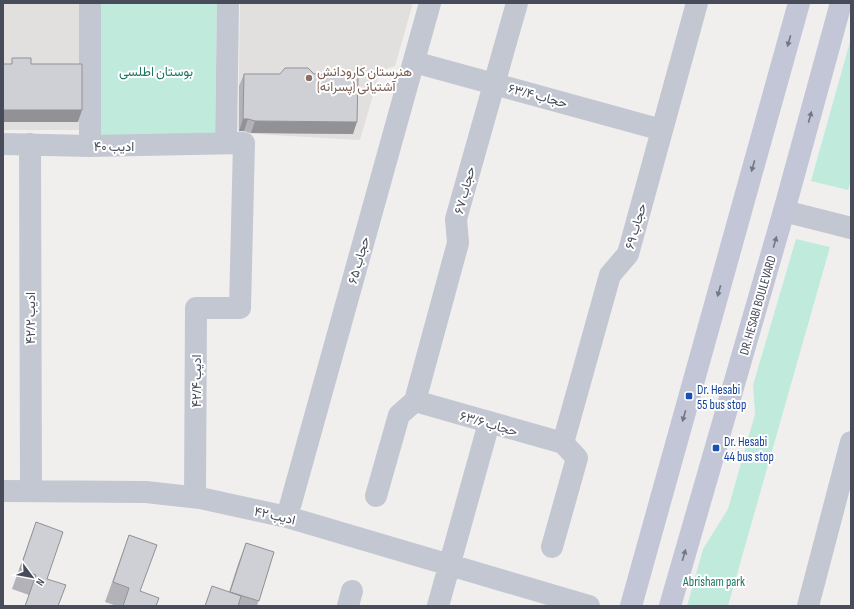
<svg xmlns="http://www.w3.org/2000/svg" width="854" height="609" font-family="'Sofia Sans Condensed',Vazirmatn,sans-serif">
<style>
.education{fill:#e2e0df}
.green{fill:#c0ebdc}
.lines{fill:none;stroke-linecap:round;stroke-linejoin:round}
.minor{stroke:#c3c7d2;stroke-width:22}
.secondary{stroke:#c2c6d6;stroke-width:22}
.wall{fill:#b2b2b8}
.shaded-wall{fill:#919196}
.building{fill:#cfcfd6;stroke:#919196}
.oneway{fill:#737785}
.education-dot{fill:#8d6e63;stroke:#fff;stroke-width:1.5}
.transit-dot{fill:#1a4fb4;stroke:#fff;stroke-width:1.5}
.labels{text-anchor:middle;stroke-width:4;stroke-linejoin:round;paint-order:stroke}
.park-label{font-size:13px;fill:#1e7662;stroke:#fff}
.education-label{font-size:13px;fill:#785e54;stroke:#fff;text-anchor:start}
.street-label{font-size:13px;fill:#484c5a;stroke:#fff}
.transit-label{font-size:13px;fill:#164399;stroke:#fff;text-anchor:start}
</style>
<rect width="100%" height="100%" fill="#f1efee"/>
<path class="education" d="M3,3H86V130H3Z
M240,3H413L395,66L380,71L360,140L238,133Z"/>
<path class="green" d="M97,3H217L215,136L95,137Z
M851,38V181L848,190L811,181Z
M796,239L830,247L728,606H687L703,549L728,509L755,414L753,385Z"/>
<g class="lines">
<path class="minor" d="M414,62L662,130
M226,143L228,3
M3,144L90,146L244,143L240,308H196L195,497
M30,144L31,491
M90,146V3
M784,211L851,228
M415,401L458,243L456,219L517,3
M415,401L563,443
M563,443L610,275L628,254L697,3
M3,491L146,492L200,498L287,517L589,606
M376,496L399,415L415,401
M287,517L430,3
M552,547L577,458L563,443
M348,606L352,591
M438,606L489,423
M808,606L851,442"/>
<path class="secondary" d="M631,606L799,3
M670,606L784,211L841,3"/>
</g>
<path class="wall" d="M244,74L353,134L251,133L244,131H239V86Z
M36,522L47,579L29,595L12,589Z
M129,535L140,591L156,606H117L105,602Z
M246,543L274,552L257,606H205L229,592L238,564Z"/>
<path class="shaded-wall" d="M3,110H82L78,122H3Z
M243,119H248L244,131H239Z
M255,121L357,122L353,134L251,133Z"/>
<path class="building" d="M12,58H31V64H82V110H3V64H12Z
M285,68H308L314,74L358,75L357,122L255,121L248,119H243L244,74H280Z
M36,522L63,532L47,579L66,585L58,606H25L36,575L20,569Z
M129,535L157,545L140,591L159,598L156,606H123L129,588L113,582Z
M246,543L274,552L259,601L230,592Z
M212,586L241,596L238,606H205Z"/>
<defs><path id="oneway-solid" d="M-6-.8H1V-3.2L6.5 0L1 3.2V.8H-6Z"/></defs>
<g class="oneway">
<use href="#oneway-solid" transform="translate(789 41) rotate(106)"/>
<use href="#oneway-solid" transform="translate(810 117) rotate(-75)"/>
<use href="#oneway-solid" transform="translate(753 166) rotate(106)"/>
<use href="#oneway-solid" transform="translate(775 242) rotate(-74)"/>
<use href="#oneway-solid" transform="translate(719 291) rotate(106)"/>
<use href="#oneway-solid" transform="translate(684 416) rotate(106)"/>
<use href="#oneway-solid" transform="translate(684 555) rotate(-74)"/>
</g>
<circle class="education-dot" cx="309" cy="78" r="4"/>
<g class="transit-dot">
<rect x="685" y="392" width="8" height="8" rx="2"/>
<rect x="712" y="444" width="8" height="8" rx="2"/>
</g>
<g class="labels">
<g class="park-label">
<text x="156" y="76">بوستان اطلسی</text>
<text x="714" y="586">Abrisham park</text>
</g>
<g class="education-label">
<text x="317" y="76">هنرستان کارودانش<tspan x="317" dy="15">آشتیانی (پسرانه)</tspan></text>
</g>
<g class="street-label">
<text transform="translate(538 95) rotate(15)" y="5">حجاب ۶۳/۴</text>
<text x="114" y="151">ادیب ۴۰</text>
<text transform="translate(464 190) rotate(-75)" y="5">حجاب ۶۷</text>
<text transform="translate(635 226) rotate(-74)" y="5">حجاب ۶۹</text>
<text transform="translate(358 260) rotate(-74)" y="5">حجاب ۶۵</text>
<text transform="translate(757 305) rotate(-74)" y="5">DR. HESABI BOULEVARD</text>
<text transform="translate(30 318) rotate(-90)" y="5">ادیب ۴۲/۲</text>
<text transform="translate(196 381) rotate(-90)" y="5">ادیب ۴۲/۴</text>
<text transform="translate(489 423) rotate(16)" y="5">حجاب ۶۳/۶</text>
<text transform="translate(275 515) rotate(13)" y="5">ادیب ۴۲</text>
</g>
<g class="transit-label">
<text x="697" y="394">Dr. Hesabi<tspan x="697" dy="15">55 bus stop</tspan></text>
<text x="724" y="446">Dr. Hesabi<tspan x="724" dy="15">44 bus stop</tspan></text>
</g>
</g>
<rect width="854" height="609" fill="none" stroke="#484c5a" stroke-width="8"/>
<g transform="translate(32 577) rotate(122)" stroke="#ffffff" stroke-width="3" paint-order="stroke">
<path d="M0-3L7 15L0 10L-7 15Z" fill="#484c5a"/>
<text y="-6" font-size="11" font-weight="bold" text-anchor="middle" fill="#484c5a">N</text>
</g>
</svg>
